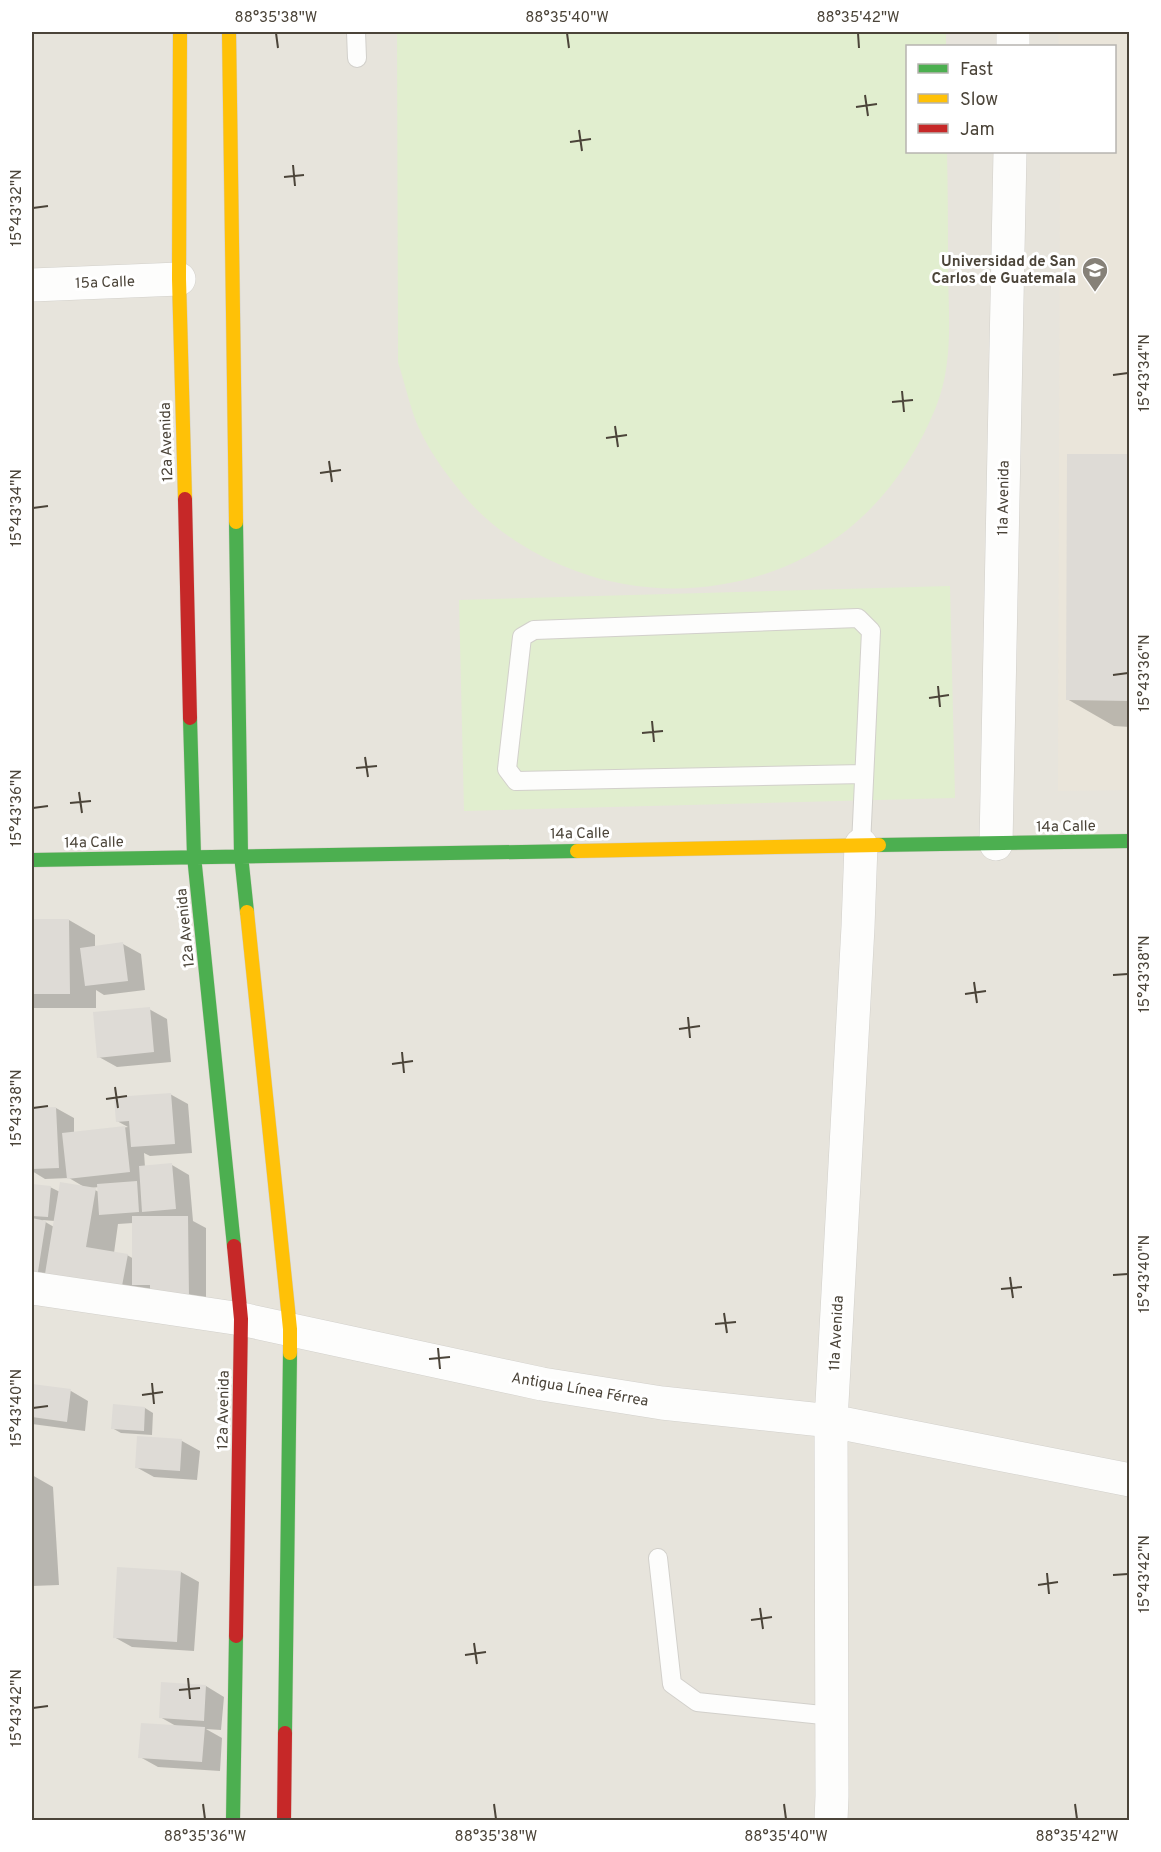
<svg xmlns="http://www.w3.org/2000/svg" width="1161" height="1852" font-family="Overpass,sans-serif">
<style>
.residential{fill:#e7e4dc;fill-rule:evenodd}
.education{fill:#eae5da}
.green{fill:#e1eecf}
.shadow{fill:#0003;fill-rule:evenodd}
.building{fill:#dedbd6}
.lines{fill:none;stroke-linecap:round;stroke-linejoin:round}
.lane-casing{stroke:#d2d0cb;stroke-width:20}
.street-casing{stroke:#d2d0cb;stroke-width:34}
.fast-casing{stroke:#d3cfc5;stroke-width:15}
.slow-casing{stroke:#d3cfc5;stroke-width:15}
.jam-casing{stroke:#d3cfc5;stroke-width:15}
.lane{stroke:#fdfdfc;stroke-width:18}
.street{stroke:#fdfdfc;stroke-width:33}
.fast{stroke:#4caf50;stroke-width:14}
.slow{stroke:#ffc107;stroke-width:14}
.jam{stroke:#c62828;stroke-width:14}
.ticks{fill:none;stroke:#4b4439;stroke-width:2}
.labels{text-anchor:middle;stroke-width:6;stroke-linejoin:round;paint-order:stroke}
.poi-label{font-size:15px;font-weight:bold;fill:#4b4439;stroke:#fff;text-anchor:end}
.street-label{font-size:15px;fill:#4b4439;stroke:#fff}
.neatline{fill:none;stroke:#4b4439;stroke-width:2}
.ticks-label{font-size:15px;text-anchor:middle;fill:#4b4439}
</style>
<rect width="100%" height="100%" fill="#f4f2ee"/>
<path class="residential" d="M32,32H1129V1820H32ZM908,46H1114V152H908Z"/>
<path class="education" d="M1058,32H1129V790L1058,791L1060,152H1114V46H1059Z"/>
<path class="green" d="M397,32H946V46H908V152H947C948,193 948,234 948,275C949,319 953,365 936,407C917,454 887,498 847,530C772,590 664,604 576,571C535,556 494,531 466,498C444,472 422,442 412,410C407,394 403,378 398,362Z
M950,586L955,798L464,811L459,600Z"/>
<path class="shadow" d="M1130,456V727L1114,726L1067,699Z
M32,920H69L95,935V947L123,944L141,954L145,990L104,995L96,990V1008H32Z
M149,1009L167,1019L171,1062L117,1067L99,1057Z
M170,1094L188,1104L192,1153L150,1156L144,1153L145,1167L172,1165L189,1175L193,1221L206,1228V1308L32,1284V1220L37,1221L32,1218V1186L50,1187L60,1192L86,1188L69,1178L45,1179L32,1171V1109L56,1108L74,1118V1134L128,1127L117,1121ZM99,1187V1192L91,1188ZM42,1220L55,1221L54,1227ZM133,1223L134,1259L127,1255L114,1253L118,1224Z
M32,1386L71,1391L88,1401L85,1431L32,1424Z
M114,1406L145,1408L153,1413L152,1435L121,1433L112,1428Z
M138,1437L182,1441L200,1451L197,1480L154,1477L136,1467Z
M32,1475L53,1487L59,1585L32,1586Z
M181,1572L199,1582L194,1651L132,1647L114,1637Z
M206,1686L224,1697L221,1730L206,1729L222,1738L220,1771L158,1767L140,1757L176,1726L160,1717Z"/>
<path class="building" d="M1067,454H1130V701L1066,700Z
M32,919H69L70,994H32Z
M123,942L128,981L85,986L80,948Z
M150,1007L154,1052L97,1058L93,1012Z
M171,1093L175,1144L131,1147L129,1121L116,1122L114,1097Z
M56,1107L59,1168L32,1169V1108Z
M125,1126L130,1172L67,1179L62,1133Z
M172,1163L176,1209L142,1212L139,1166Z
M137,1181L139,1212L99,1215L97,1184Z
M60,1182L96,1188L86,1247L128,1254L122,1286L45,1274Z
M32,1184L51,1186L48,1217L32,1216Z
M132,1216H188L189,1298L150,1299V1285H132Z
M32,1218L46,1221L37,1278L32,1277Z
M32,1384L71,1389L67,1422L32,1417Z
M113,1404L145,1407L144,1431L111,1429Z
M137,1436L182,1439L180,1471L135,1468Z
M117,1567L181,1571L177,1642L113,1638Z
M161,1682L206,1685L204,1721L159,1718Z
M141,1723L205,1727L202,1762L138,1758Z"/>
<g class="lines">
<g class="lane-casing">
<path id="lane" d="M356,32L357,58
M861,845L871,631L858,618L534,630L522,637L507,769L516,781L864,774
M658,1558L672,1684L697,1702L832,1716"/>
</g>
<g class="street-casing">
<path id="street" d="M1013,46V32
M32,285L179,279
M996,844L1010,152
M32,1288L241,1319L542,1384L662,1403L831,1421L1130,1480
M831,1820L832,1796L831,1421L858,927L861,845"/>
</g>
<g class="fast-casing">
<path id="fast" d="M236,522L241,855L247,912
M190,718L194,856L234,1246
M879,845L1130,841
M32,860L577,851
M285,1733L290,1353
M233,1820L236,1636"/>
</g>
<g class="slow-casing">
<path id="slow" d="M180,32L179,279L185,499
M229,32L236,522
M577,851L879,845
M247,912L290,1329V1353"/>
</g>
<g class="jam-casing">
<path id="jam" d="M185,499L190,718
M234,1246L241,1319L236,1636
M284,1820L285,1733"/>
</g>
<use href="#lane" class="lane"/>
<use href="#street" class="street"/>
<use href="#fast" class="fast"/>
<use href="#slow" class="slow"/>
<use href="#jam" class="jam"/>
</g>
<path class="ticks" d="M276,33L278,48M567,33L569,48M858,33L859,48M865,95L868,116M856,107L877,104M579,130L582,151M570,142L591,139M293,165L295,186M284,177L304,175M33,208L48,206M1113,375L1128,373M902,391L904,412M892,402L913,400M615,426L618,447M606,438L627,435M329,461L332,482M320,473L341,470M33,508L48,506M1113,675L1128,673M938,686L940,707M929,698L949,695M652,721L654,742M642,733L663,731M365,757L368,777M356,768L377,766M79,792L82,813M70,803L91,801M33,808L48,806M1113,975L1128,974M974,982L977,1003M965,994L986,991M688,1017L690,1038M679,1029L700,1026M402,1052L404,1073M392,1064L413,1061M115,1087L118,1108M106,1099L127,1096M33,1108L48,1106M1113,1275L1128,1274M1010,1277L1013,1298M1001,1289L1022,1287M724,1313L727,1333M715,1324L736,1322M438,1348L440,1369M429,1359L450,1357M152,1383L154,1404M142,1395L163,1392M33,1408L48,1406M1047,1573L1049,1594M1113,1575L1128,1574M1038,1585L1058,1582M760,1608L763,1629M751,1620L772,1617M474,1643L477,1664M465,1655L486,1652M188,1678L190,1699M179,1690L200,1688M33,1708L48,1706M203,1804L205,1819M494,1804L496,1819M784,1804L786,1819M1075,1804L1077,1819"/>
<defs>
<g id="university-pin" transform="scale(1.35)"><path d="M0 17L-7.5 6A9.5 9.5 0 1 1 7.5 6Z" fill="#868178" stroke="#fff"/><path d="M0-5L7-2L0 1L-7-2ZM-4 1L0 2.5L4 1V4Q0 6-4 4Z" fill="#fff"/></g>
</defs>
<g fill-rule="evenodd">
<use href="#university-pin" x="1095" y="270"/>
</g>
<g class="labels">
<g class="poi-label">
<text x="1076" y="266">Universidad de San<tspan x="1076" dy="17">Carlos de Guatemala</tspan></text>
</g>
<g class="street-label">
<text transform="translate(105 282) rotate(-2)" y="5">15a Calle</text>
<text transform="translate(166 442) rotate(-92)" y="5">12a Avenida</text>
<text transform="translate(1003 498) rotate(-89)" y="5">11a Avenida</text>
<text transform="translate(1066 826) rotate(-1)" y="5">14a Calle</text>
<text transform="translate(580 833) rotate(-1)" y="5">14a Calle</text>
<text transform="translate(94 842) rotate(-1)" y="5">14a Calle</text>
<text transform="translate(185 928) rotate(-96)" y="5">12a Avenida</text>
<text transform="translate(836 1333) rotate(-87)" y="5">11a Avenida</text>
<text transform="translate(580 1389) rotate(10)" y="5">Antigua Línea Férrea</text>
<text transform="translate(223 1410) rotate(-89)" y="5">12a Avenida</text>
</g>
</g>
<rect width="1161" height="1852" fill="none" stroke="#ffffff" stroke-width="66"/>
<rect x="906" y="45" width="210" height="108" fill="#ffffff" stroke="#b7b4b0" stroke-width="1.5"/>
<rect x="918" y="64" width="30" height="9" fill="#4caf50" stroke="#b7b4b0" stroke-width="1.5"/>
<text x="960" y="75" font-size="18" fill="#4b4439">Fast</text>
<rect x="918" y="94" width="30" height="9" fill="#ffc107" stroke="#b7b4b0" stroke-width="1.5"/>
<text x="960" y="105" font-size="18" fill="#4b4439">Slow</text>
<rect x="918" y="124" width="30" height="9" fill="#c62828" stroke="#b7b4b0" stroke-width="1.5"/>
<text x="960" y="135" font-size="18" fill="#4b4439">Jam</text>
<rect x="33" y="33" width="1095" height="1786" class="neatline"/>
<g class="ticks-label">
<text x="276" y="22">88°35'38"W</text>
<text x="567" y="22">88°35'40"W</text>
<text x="858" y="22">88°35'42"W</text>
<text transform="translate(16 208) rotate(-90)" y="5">15°43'32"N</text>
<text transform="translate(1144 373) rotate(-90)" y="5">15°43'34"N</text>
<text transform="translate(16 508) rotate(-90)" y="5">15°43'34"N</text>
<text transform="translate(1144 673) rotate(-90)" y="5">15°43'36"N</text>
<text transform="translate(16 808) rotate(-90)" y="5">15°43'36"N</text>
<text transform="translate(1144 974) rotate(-90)" y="5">15°43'38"N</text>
<text transform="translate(16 1108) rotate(-90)" y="5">15°43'38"N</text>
<text transform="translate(1144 1274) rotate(-90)" y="5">15°43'40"N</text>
<text transform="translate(16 1408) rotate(-90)" y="5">15°43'40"N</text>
<text transform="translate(1144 1574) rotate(-90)" y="5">15°43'42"N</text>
<text transform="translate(16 1708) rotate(-90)" y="5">15°43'42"N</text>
<text x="205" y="1841">88°35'36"W</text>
<text x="496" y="1841">88°35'38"W</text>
<text x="786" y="1841">88°35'40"W</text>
<text x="1077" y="1841">88°35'42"W</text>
</g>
</svg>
